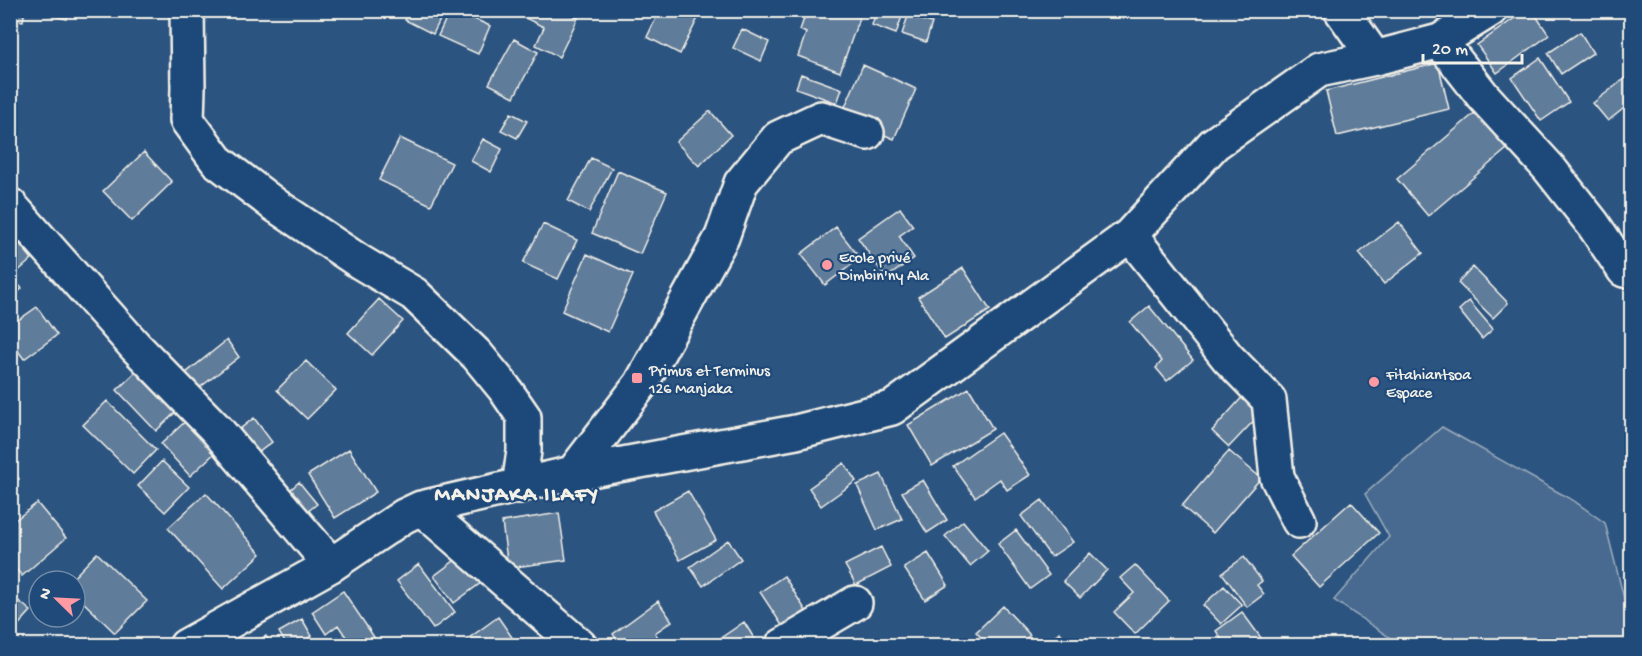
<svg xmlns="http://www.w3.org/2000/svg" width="1642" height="656" font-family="'Gochi Hand',sans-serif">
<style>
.green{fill:#496b90;stroke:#9eaebc;stroke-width:1.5}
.building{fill:#5e7b9a;stroke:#f4f1e8;stroke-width:1.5}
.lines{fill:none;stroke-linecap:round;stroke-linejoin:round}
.minor-casing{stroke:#f4f1e8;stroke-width:38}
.minor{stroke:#1f4a7a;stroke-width:33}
.poi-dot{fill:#ff9aa2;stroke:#1f4a7a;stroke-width:2}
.labels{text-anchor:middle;stroke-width:4.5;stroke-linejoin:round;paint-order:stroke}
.poi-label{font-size:16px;fill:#f4f1e8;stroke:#1f4a7a;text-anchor:start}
.district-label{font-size:22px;font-weight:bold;letter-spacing:1.5px;fill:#f4f1e8;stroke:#1f4a7a}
</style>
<rect width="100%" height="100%" fill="#2c5481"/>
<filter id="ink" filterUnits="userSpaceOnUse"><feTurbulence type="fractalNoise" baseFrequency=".0167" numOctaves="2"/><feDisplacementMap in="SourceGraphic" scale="12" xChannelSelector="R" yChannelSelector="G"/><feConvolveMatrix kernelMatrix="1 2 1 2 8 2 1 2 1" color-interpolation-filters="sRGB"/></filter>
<g filter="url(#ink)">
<path class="green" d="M1442,427L1574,501L1605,523L1631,626V645H1401L1334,600L1389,537L1365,494Z"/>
<path class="building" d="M10,10H25L23,21L10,19Z
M41,10H69L67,19L41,13Z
M410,10H445L433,34L405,20Z
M450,10H454L490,26L478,54L438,36Z
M526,10H564L578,18L559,57L536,45L544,27L523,17Z
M660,10H688L699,16L680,54L647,37Z
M807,10H862L840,72L798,56L806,33L800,30Z
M877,10H897L903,13L896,34L872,25Z
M1062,10H1088L1087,17Z
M1526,10H1532L1549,35L1497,73L1477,45Z
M908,16L932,23L926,42L902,34Z
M742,29L769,42L761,61L733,48Z
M1580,32L1593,53L1561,74L1548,53Z
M514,39L538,52L514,97L489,84Z
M1540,58L1569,102L1541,121L1512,78Z
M1438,63L1449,109L1337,136L1326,91Z
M863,65L916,89L894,139L841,116Z
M1632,73V109L1628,105L1608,121L1593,103Z
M801,74L842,89L837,103L796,88Z
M1483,106L1514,143L1428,216L1397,179Z
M710,111L731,135L699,166L676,142Z
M511,113L527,121L517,138L501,130Z
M400,138L452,163L431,205L379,180Z
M483,139L502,149L491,172L471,161Z
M144,152L172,182L132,221L103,191Z
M591,158L612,168L589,212L568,201Z
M618,171L667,192L640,254L592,233Z
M900,208L913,226L899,236L914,258L886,278L858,238Z
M1399,222L1423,253L1384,284L1359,253Z
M543,224L577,240L558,279L523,263Z
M836,227L860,258L825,285L801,254Z
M10,232L32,259L16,273L10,266Z
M587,254L633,275L608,332L562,311Z
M1473,267L1508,303L1493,318L1458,283Z
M963,268L990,310L945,339L918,297Z
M10,278L22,288L10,302Z
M379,299L403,321L372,355L348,333Z
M1469,301L1493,329L1482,339L1459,310Z
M1149,306L1193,360L1167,381L1156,368L1162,361L1130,322Z
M37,307L57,335L24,359L10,340V326Z
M227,340L239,357L198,389L186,373Z
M306,361L336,390L307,419L277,390Z
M142,366L181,407L156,431L117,390Z
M969,388L993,429L932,466L908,425Z
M1245,394L1263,411L1229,447L1212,431Z
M107,401L156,450L133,474L83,425Z
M189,418L218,450L190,476L161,444Z
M254,418L272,442L254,456L236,432Z
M1000,433L1030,475L1007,490L1000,479L975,497L953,466Z
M349,449L376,492L335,518L308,475Z
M1229,451L1261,478L1213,533L1182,506Z
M162,461L189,487L165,512L138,486Z
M844,463L856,481L821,506L809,488Z
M10,464L19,479L10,484Z
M881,474L902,519L877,530L857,485Z
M923,480L947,520L927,533L902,492Z
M299,482L317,504L301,517L283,496Z
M688,491L716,540L680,560L653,511Z
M206,493L261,554L223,589L168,528Z
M1042,500L1073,542L1051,557L1021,516Z
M1351,502L1379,533L1319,587L1291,556Z
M37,503L66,538L22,576L10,562V524Z
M559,513L566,560L508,568L502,522Z
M963,521L988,551L970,566L945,536Z
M1016,530L1049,575L1030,589L998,544Z
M728,540L741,559L703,586L690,567Z
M881,547L891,567L856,585L845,565Z
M97,553L147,601L115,633L75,594V581H70Z
M928,553L948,585L925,600L904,568Z
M1090,553L1107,570L1080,598L1063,581Z
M462,555L482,582L454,603L434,576Z
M1244,557L1262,581L1257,585L1264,594L1247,607L1222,573Z
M419,564L455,612L433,629L397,581Z
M1135,565L1169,601L1135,634L1114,612L1134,593L1120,578Z
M784,576L806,611L783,627L760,592Z
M1224,586L1242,605L1221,624L1203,605Z
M343,591L378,643L374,646H352L338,625L326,634L312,612Z
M10,594L31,611L10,634Z
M658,601L672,621L655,633L664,646H621L613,634Z
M1003,606L1030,635L1019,646H989L976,632Z
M1242,612L1267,646H1226L1216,631Z
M498,617L518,646H458Z
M302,619L312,636L296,646H287L279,632Z
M744,622L759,646H709Z
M1059,632L1072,646H1045Z
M266,636L271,646H247Z
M338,637L343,646H325Z"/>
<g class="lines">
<g class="minor-casing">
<path id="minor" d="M187,10L188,88L187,120L217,161L275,205L360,262L414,294L477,355L504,388L524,417V451L519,486
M1341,10L1375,58
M1440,41L1483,96L1549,168L1593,224L1624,270
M10,205L135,346L217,430L331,565
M1130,235L1228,358L1269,400L1277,477L1299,521
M572,474L641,384L722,237L741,183L778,138L821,118L867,133
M421,508L580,646
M186,646L331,565L404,516L421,508L564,475L796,432L892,408L1130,235L1214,144L1319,70L1375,58L1440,41L1490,10
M782,646L855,603"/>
</g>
<use href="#minor" class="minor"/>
</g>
</g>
<g class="poi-dot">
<circle cx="827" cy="265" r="6"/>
<rect x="631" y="372" width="12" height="12" rx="3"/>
<circle cx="1374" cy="382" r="6"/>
</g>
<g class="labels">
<g class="poi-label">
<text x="839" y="262">Ecole privé<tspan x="839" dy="18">Dimbin'ny Ala</tspan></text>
<text x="649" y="375">Primus et Terminus<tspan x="649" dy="18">126 Manjaka</tspan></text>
<text x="1386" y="379">Fitahiantsoa<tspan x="1386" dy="18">Espace</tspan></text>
</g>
<g class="district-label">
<text x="517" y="500">MANJAKA ILAFY</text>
</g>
</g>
<rect width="1642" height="656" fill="none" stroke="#1f4a7a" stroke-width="36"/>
<rect x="18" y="18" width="1606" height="620" fill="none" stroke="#f4f1e8" stroke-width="2" filter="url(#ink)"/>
<g transform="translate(57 599) rotate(294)"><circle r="28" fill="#1f4a7a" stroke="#748da6" stroke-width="1.5"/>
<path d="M0-4.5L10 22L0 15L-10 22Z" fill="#ff9aa2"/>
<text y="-9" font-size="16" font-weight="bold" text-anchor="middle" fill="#f4f1e8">N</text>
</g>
<path d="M1423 54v9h99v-9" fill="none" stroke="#f4f1e8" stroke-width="3"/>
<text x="1432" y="54" font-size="18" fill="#f4f1e8" stroke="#1f4a7a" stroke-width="4.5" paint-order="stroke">20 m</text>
</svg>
